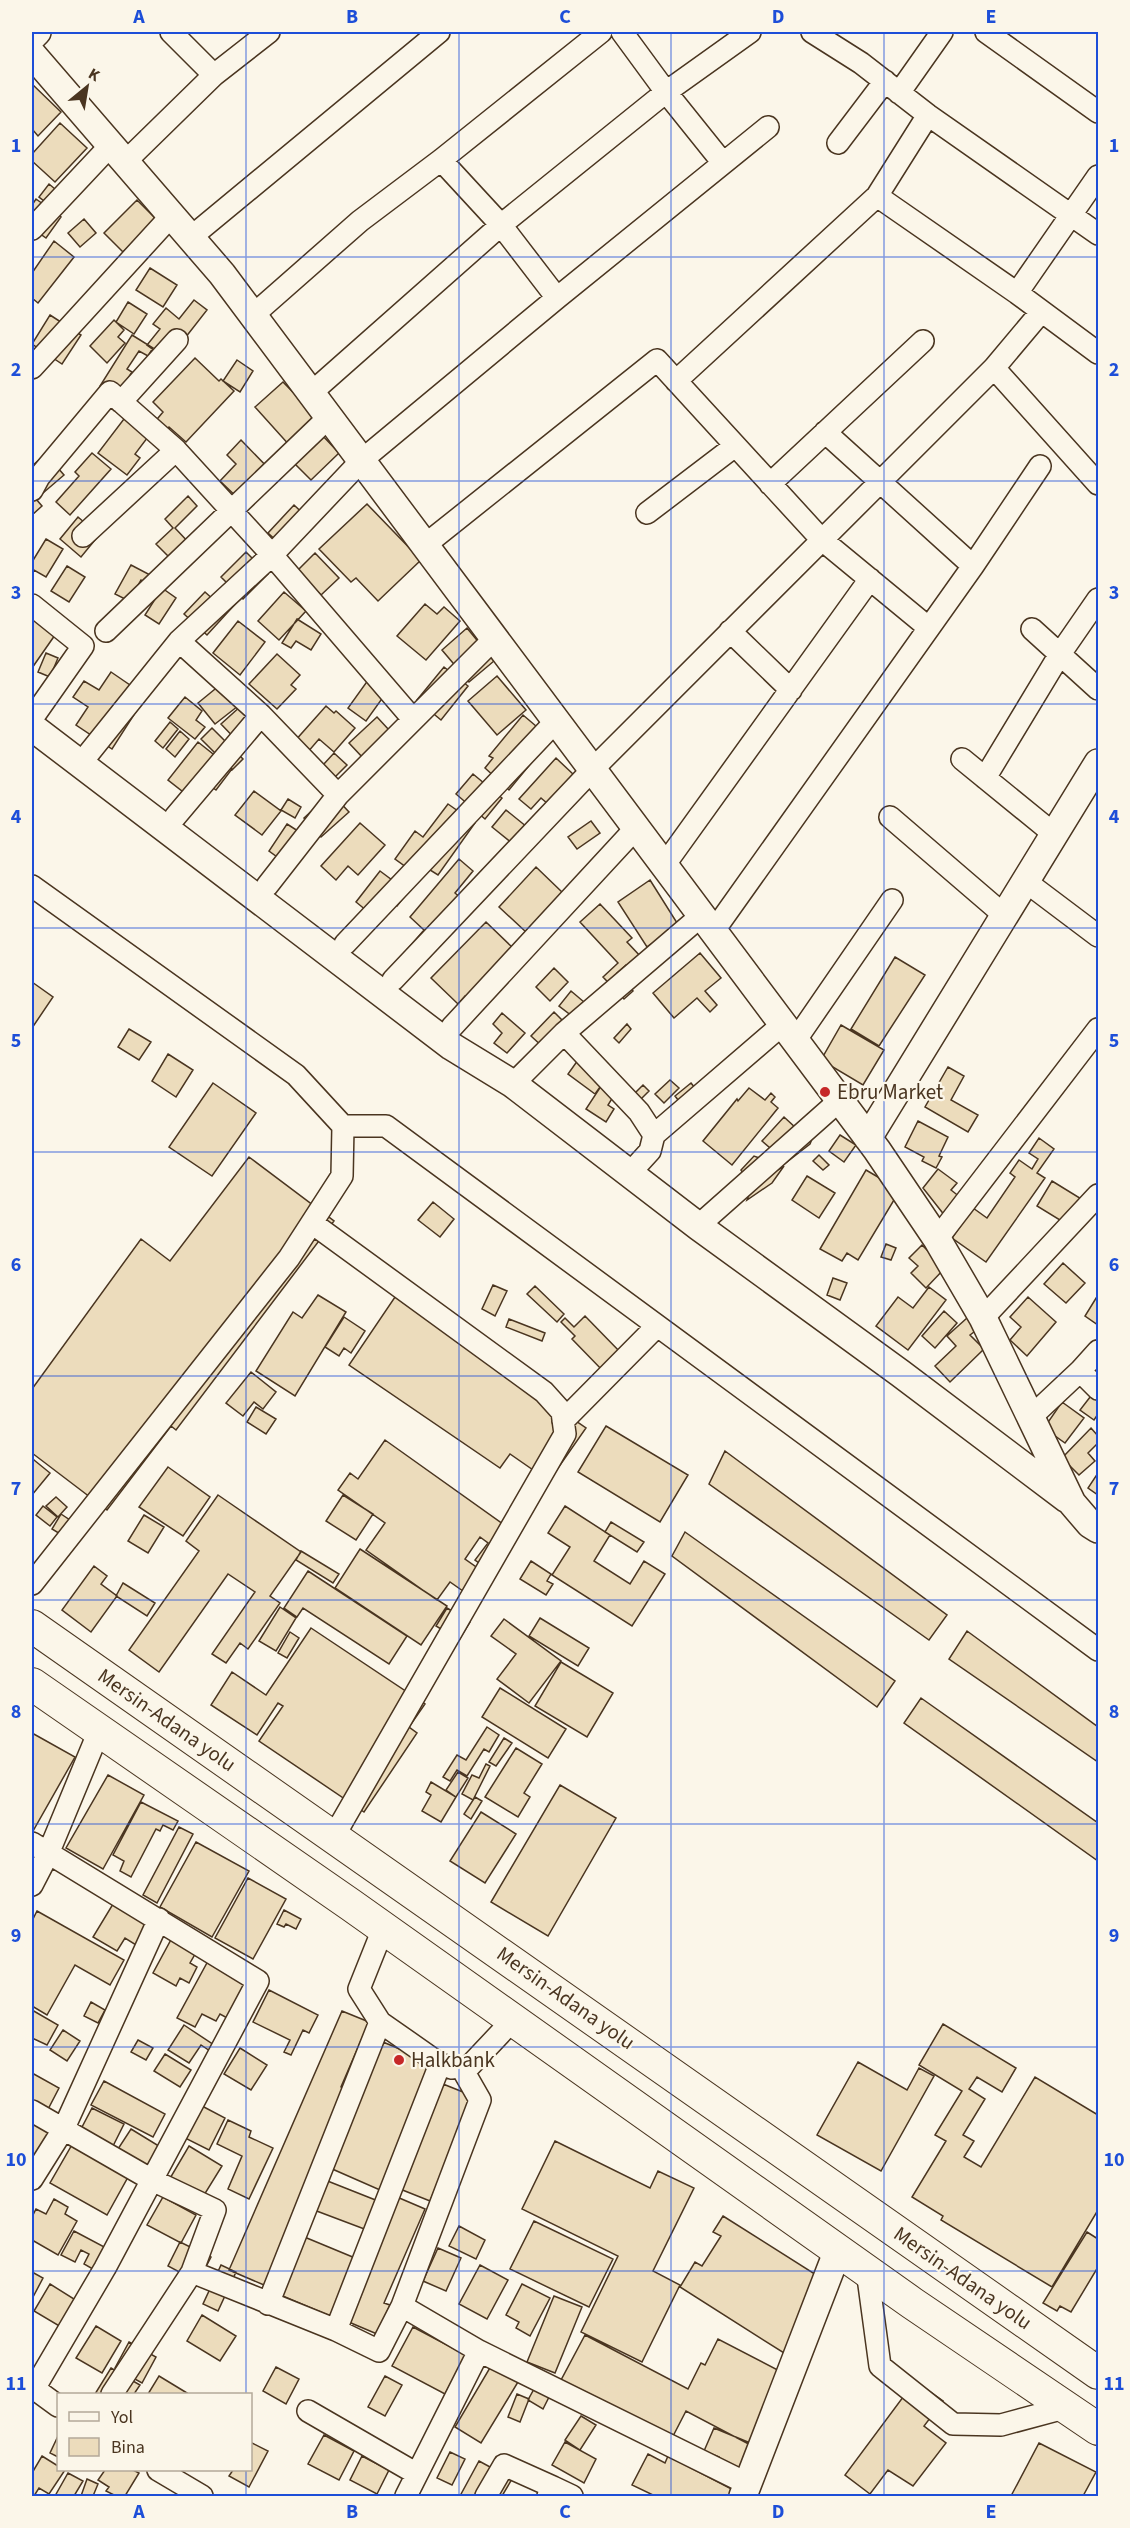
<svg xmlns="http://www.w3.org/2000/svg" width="1130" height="2528" font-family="'Source Sans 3',sans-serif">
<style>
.building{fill:#ecdcbc;stroke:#4a3520;stroke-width:1.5}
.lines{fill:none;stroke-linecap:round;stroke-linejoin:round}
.minor-casing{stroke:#4a3520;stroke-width:24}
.major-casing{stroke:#4a3520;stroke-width:30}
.highway-casing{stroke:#4a3520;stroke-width:34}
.minor{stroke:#fbf6e9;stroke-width:21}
.major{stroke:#fbf6e9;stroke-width:27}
.highway{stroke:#fbf6e9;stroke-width:32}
.grid{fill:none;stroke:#1d4ed8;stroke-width:1.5;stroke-opacity:0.55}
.poi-dot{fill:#c62828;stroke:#fbf6e9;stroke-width:2}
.labels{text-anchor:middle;stroke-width:4.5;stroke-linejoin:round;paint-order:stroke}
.poi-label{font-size:21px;fill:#4a3520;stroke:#fbf6e9;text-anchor:start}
.street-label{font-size:21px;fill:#4a3520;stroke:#fbf6e9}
.neatline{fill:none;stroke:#1d4ed8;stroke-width:2}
.grid-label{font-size:20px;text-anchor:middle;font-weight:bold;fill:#1d4ed8}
</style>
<rect width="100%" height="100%" fill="#fbf6e9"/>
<path class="building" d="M32,84L61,112L38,136L32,129Z
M60,123L87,148L55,182L32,161V154Z
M49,184L67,199L57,211L39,197Z
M36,199L61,217L46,238L32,228V205Z
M137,200L156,219L123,252L104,233Z
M84,219L96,233L80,247L68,233Z
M54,241L74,257L38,303L32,298V273Z
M150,268L177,285L163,307L136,290Z
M194,300L207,310L178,347L159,354L147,345L160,329L153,324L166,308L179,319Z
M128,302L147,314L134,334L116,322Z
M50,315L81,335L62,364L32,344Z
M114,320L124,330L118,337L125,343L107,363L90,346Z
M132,335L153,348L148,356L139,351L127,369L132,372L111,406L109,392L100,386Z
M195,358L219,381L221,379L234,391L186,442L169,427L163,434L153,424L163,412L153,402Z
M237,360L253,371L240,392L223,381Z
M283,382L321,421L291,447L255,407Z
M127,415L151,433L135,454L140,458L127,475L98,453Z
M321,434L339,453L311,480L292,461Z
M241,440L273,473L243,503L220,481L236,464L227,455Z
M59,442L50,459L64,475L36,499L42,506L32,515V466Z
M92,453L111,469L70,515L56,502L79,476L75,472Z
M188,496L197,506L175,528L191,545L174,562L156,544L173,528L165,519Z
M367,504L421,560L378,601L356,578L351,582L319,549Z
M294,505L311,521L280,544L268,533Z
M78,517L99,535L81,557L60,539Z
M46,539L63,549L46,577L34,570L32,575V562Z
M246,552L268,574L243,599L221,577Z
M315,553L339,578L321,595L297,571Z
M131,565L154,577L149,585L141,580L129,601L115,594Z
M67,566L85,577L69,602L51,591Z
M162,588L176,598L159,624L145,615Z
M225,589L238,601L207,635L184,614L205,592L215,601Z
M284,592L306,611L279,640L258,621Z
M425,604L437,614L444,607L460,621L426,660L397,636Z
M32,614L55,635L32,668Z
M297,619L321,634L311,650L296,641L291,648L282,643Z
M238,621L265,642L240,675L213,653Z
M467,628L494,661L469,682L442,650Z
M46,653L58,658L50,677L38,672Z
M277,654L300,675L291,685L296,689L277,709L249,684Z
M444,667L468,686L441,720L417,700Z
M111,672L146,696L112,749L76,725L88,707L73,697L84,681L99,690Z
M371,676L389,689L366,721L348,708Z
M497,676L526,710L497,735L468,701Z
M220,685L238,706L215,724L198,703Z
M185,697L202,711L196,720L205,727L195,739L168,718Z
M242,705L262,726L242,746L221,724Z
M326,706L334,713L336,711L355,728L334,752L319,739L307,753L294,742Z
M523,715L543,732L524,756L532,762L509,790L485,768L493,758L489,756Z
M377,717L402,744L365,760L349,743Z
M170,722L178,729L163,748L155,741Z
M212,728L243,759L232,770L201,739Z
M180,731L189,739L175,757L166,749Z
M198,742L232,769L216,790L209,785L196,802L168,780Z
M334,753L347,765L335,777L323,765Z
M556,758L574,775L548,804L541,798L531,809L519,799Z
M473,774L502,798L485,819L456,794Z
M254,791L281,811L262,835L235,815Z
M331,793L349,812L321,837L304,818Z
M288,799L301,807L295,818L281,810Z
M448,804L475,823L438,875L427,868L420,877L395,859L415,831L423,837Z
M506,810L527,827L513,844L492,827Z
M591,821L600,833L577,849L568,837Z
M360,823L385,845L358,875L348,866L336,880L321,866Z
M287,824L298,831L280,859L269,851Z
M459,859L473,871L455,893L463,900L399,959L424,930L410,917Z
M536,867L563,893L526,932L499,907Z
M380,871L408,892L397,906L380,893L372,915L356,902Z
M650,880L679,926L647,947L618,902Z
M600,904L632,938L627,942L642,958L630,969L626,965L617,973L633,991L624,999L603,977L618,963L580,922Z
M486,922L513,948L473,1004L465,996L458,1004L431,978Z
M700,953L721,978L705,991L717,1005L710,1012L697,998L674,1018L653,993Z
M895,957L925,975L879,1046L851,1029Z
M554,968L568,982L550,1001L536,987Z
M32,982L53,997L32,1028Z
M571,991L584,1002L572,1016L559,1006Z
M554,1012L566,1024L544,1048L531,1036Z
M502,1013L525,1033L507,1053L494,1043L502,1033L493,1024Z
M627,1024L631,1029L619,1043L614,1038Z
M841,1025L884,1050L863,1085L821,1060Z
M129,1029L151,1042L139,1060L118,1047Z
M168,1054L193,1070L176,1097L152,1081Z
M578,1060L608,1076L595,1094L568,1074Z
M948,1067L964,1076L951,1100L978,1115L968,1132L925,1107Z
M605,1080L618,1089L608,1105L614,1109L606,1122L586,1109Z
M670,1080L679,1088L664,1103L655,1094Z
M213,1083L256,1113L212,1176L169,1147Z
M691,1083L706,1102L682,1105L675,1096Z
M643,1085L649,1091L640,1100L634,1094Z
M749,1088L765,1100L771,1093L775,1097L771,1102L778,1108L732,1165L703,1141L737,1099L738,1101Z
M784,1117L796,1128L815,1131L810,1144L774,1172L784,1166L772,1183L747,1200L754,1182L747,1179L741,1170L754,1156L765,1160L770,1148L762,1141Z
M918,1121L948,1137L939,1156L942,1157L936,1168L922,1161L924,1157L905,1147Z
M840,1135L856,1145L844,1162L829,1151Z
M1039,1138L1054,1149L1037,1173L1045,1178L986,1262L952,1238L973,1208L987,1218L1015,1177L1010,1173L1019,1160L1032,1169L1038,1159L1029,1153Z
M819,1155L829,1165L823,1170L813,1161Z
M249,1157L334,1221L176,1430L171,1426L107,1510L32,1453V1389L141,1239L170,1261Z
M938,1169L957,1183L951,1190L965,1201L949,1221L923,1188Z
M866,1170L900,1190L858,1260L847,1253L842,1261L820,1249Z
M807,1176L835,1193L819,1218L792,1200Z
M1052,1181L1083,1200L1068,1225L1037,1206Z
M433,1202L454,1219L440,1237L418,1220Z
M886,1244L896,1248L891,1260L881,1257Z
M922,1245L945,1268L926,1288L911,1273L918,1266L909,1258Z
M1063,1263L1085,1283L1066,1303L1044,1284Z
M833,1278L847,1283L840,1300L827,1295Z
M493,1285L507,1291L495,1316L482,1309Z
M535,1286L564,1314L557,1322L527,1294Z
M929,1287L946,1300L908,1350L876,1326L898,1297L913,1308Z
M318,1295L346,1312L295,1396L256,1371L293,1312L302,1318Z
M1098,1295V1325L1085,1316Z
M395,1297L586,1428L549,1481L510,1454L500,1468L349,1365Z
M1028,1297L1056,1322L1027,1356L1010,1340L1021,1327L1010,1317Z
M944,1311L957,1323L935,1348L922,1336Z
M585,1316L622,1354L604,1372L572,1339L575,1336L561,1322L565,1318L574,1327Z
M344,1317L365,1331L351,1353L344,1348L339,1356L325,1347Z
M967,1318L978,1329L970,1335L984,1349L950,1382L935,1366L956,1346L947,1336Z
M509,1319L545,1333L542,1341L506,1327Z
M251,1372L276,1392L263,1409L254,1402L243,1416L226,1403Z
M1094,1392L1098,1396V1414L1094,1420L1080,1410Z
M1062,1402L1084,1418L1065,1443L1044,1428Z
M256,1407L276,1419L266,1434L247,1422Z
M606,1426L688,1475L660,1522L578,1472Z
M1091,1428L1098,1436V1443L1088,1453L1095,1461L1079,1475L1062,1458Z
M385,1440L517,1534L490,1571L475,1560L488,1543L480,1537L465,1559L489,1576L473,1598L450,1582L437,1600L366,1550L385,1523L338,1490L350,1473L358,1479Z
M725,1451L947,1615L929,1640L709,1484Z
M34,1460L50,1473L32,1495V1461Z
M168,1467L210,1497L183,1536L139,1507Z
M1098,1473V1495L1088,1488Z
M218,1495L301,1552L270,1596L280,1603L248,1649L240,1643L226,1663L212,1654L255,1592L228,1574L159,1672L129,1650L199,1551L186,1541Z
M343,1495L373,1514L356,1540L326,1521Z
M56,1497L67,1507L58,1517L46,1506Z
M43,1506L57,1517L50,1526L36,1515Z
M565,1506L610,1535L594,1561L630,1584L644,1561L665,1574L632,1626L552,1575L570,1547L548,1533Z
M61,1514L79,1526L70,1540L52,1529Z
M144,1515L164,1527L148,1553L128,1541Z
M611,1522L644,1542L637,1552L605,1532Z
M685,1532L895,1681L877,1707L672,1556Z
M360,1549L447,1606L421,1645L335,1588Z
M301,1551L339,1574L333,1583L296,1560Z
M531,1561L551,1574L547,1581L553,1584L546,1595L520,1579Z
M94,1566L107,1576L101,1584L117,1596L91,1632L62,1610Z
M308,1571L407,1636L389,1664L303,1608L297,1617L284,1608Z
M123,1583L155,1603L147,1616L116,1596Z
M280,1607L296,1618L276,1651L259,1641Z
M447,1608L470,1622L459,1640L436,1626Z
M540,1618L589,1648L578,1666L529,1636Z
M504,1619L561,1661L529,1703L497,1679L516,1654L491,1636Z
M311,1628L425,1704L409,1727L417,1733L364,1812L259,1741L283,1706L278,1703L257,1735L211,1705L232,1672L266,1695Z
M967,1631L1098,1727V1762L949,1659Z
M290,1632L299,1638L287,1658L278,1653Z
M561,1662L613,1693L587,1737L535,1706Z
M500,1688L566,1729L548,1758L482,1717Z
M921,1698L1098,1823V1861L904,1723Z
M487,1727L499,1735L489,1752L484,1749L467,1776L457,1770L450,1781L443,1777L457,1755L466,1760Z
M32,1733L75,1757L33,1831L32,1830Z
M504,1738L512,1743L496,1766L489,1762Z
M516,1748L542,1764L524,1793L530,1797L518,1817L485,1797Z
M486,1764L490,1766L473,1800L462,1794L472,1775L479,1778Z
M458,1772L468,1778L456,1797L446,1790Z
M108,1775L144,1795L103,1869L66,1848Z
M431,1782L456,1797L441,1822L422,1811L431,1795L426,1792Z
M560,1785L616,1818L548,1936L491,1902Z
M475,1797L482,1801L471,1819L464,1814Z
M141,1802L178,1821L173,1830L163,1825L160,1831L156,1829L131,1877L120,1871L124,1861L113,1855Z
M481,1812L516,1834L485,1883L450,1861Z
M179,1827L193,1834L157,1903L143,1895Z
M196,1842L249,1871L212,1937L160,1907Z
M248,1878L286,1899L253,1959L215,1938Z
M113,1904L148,1925L136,1945L125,1938L117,1951L93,1937Z
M284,1910L301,1919L296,1929L286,1924L284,1927L277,1924Z
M37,1911L124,1960L110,1985L75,1965L47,2015L32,2006V1921Z
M173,1936L198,1949L190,1963L197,1967L189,1983L180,1978L176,1986L153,1973Z
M208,1961L248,1983L229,2019L220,2014L216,2021L202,2014L195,2027L177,2018Z
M269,1990L318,2015L309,2033L303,2030L291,2055L284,2052L290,2040L253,2022Z
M91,2002L105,2010L98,2023L84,2016Z
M32,2010L58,2025L47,2045L32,2038Z
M342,2011L369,2022L341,2087L349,2091L264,2285L229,2270Z
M943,2024L1016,2068L1002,2092L977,2077L969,2089L985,2099L963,2135L974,2141L964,2157L981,2167L1035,2077L1098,2115V2210L1052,2287L941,2220L943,2216L912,2197L946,2141L935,2135L962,2091L919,2065Z
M184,2025L214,2045L210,2051L201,2045L189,2063L168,2050Z
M63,2030L80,2041L67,2061L50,2050Z
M138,2040L153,2048L146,2060L131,2052Z
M383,2042L433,2063L380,2190L330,2168Z
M240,2048L267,2065L251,2090L224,2074Z
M165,2054L191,2070L180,2087L154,2071Z
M858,2062L907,2090L919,2068L934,2076L881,2171L817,2135Z
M32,2073L59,2088L45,2115L32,2108Z
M104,2081L165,2114L153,2137L91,2105Z
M443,2084L473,2096L430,2201L400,2189Z
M202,2106L225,2118L209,2150L185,2138Z
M92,2108L124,2124L113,2146L81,2129Z
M32,2119L57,2132L32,2168Z
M228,2120L251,2131L249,2137L273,2148L249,2199L228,2189L242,2156L217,2144Z
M131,2129L167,2151L153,2174L116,2152Z
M555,2141L650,2188L658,2171L694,2188L653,2271L680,2285L642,2362L581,2332L618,2256L522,2209Z
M73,2143L133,2168L107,2215L50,2183Z
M189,2146L222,2166L201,2200L169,2180Z
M325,2180L378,2201L367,2230L314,2210Z
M163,2197L196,2215L181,2243L147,2225Z
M397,2197L425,2209L384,2303L390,2305L377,2334L344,2320Z
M54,2199L68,2207L65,2214L77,2221L58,2255L32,2240V2217L36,2209L46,2214Z
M723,2216L829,2283L784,2353L680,2287L695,2262L702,2266L721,2236L713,2232Z
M534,2221L613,2259L589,2307L510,2269Z
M459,2226L485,2240L476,2259L449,2246Z
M74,2231L110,2250L98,2272L84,2264L89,2254L81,2250L75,2262L61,2255Z
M1087,2232L1098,2239V2267L1071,2312L1060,2306L1057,2311L1043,2303Z
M302,2236L355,2258L330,2316L278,2294Z
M180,2242L211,2257L198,2282L168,2266Z
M438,2248L461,2258L446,2291L423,2281Z
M221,2265L236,2272L218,2311L203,2304Z
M480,2265L508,2280L487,2319L459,2304Z
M32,2272L43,2278L32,2299Z
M50,2284L82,2304L66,2330L34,2311Z
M522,2284L550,2298L530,2336L516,2328L519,2322L506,2315Z
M554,2296L582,2307L555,2373L527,2362Z
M202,2315L236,2336L220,2361L187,2341Z
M96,2326L121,2341L102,2373L76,2358Z
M413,2327L466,2355L445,2394L392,2366Z
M585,2335L688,2389L701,2363L705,2365L718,2339L795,2379L758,2449L686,2411L671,2440L560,2382Z
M129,2342L156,2357L142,2383L115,2368Z
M491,2366L518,2382L481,2443L455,2427Z
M276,2367L299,2379L286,2404L263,2391Z
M111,2368L121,2374L109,2394H95Z
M159,2376L187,2393L186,2394H148Z
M385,2376L402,2385L385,2416L368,2407Z
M126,2377L140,2385L134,2394H120Z
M915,2381L943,2401L924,2426L946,2443L913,2486L888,2470L870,2494L845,2475Z
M534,2389L549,2397L543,2409L528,2400Z
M517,2394L529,2399L520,2422L508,2417Z
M581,2416L596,2425L580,2450L565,2440Z
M714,2428L755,2445L744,2474L717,2463L719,2457L704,2451Z
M324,2435L354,2451L339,2480L308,2464Z
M58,2436V2457L50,2453Z
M250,2442L268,2451L249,2487L229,2476L233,2470H250Z
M565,2442L596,2459L584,2483L552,2465Z
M1039,2443L1096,2472L1083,2496H1011Z
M450,2452L465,2459L452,2485L437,2478Z
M648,2454L665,2463L668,2456L745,2496H655L632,2485Z
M42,2456L58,2466V2470H65L49,2494L39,2488L34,2496L32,2495V2473Z
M362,2456L389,2470L377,2494L350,2480Z
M479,2461L512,2479L502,2496H460Z
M105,2470H133L139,2473L125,2496H116L106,2491L109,2487L98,2480Z
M68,2473L83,2481L74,2496H55Z
M87,2479L98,2484L93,2496H81Z"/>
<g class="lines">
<g class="minor-casing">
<path id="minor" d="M171,32L214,75
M622,32L666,92L723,163
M812,32L861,63L928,115L1098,234
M986,32L1098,112
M899,93L942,32
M838,143L885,81
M441,160L501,225L557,298
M124,163L214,75L269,32
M877,196L1017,293L1098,353
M32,229L110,146
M190,238L439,32
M1017,293L1098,176
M252,316L360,221L441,160L601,32
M32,368L171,216
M994,368L1098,484
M676,381L877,196L928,115
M311,393L501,225L666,92L750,32
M121,402L177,340
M825,432L973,566
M770,484L923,341
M32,490L39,477L110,392L176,450L272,555L412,718
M647,513L735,446
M83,536L176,450
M425,545L657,360L821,539L929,628
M32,605L83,646L36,713
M1032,629L1098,689
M106,631L329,417
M730,631L791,690
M179,641L261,715L338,795
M89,753L179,641L272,555L362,460L557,298L768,127
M962,759L1054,834
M985,778L1060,654L1098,599
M175,817L261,715
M890,817L1004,915
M663,867L870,579
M1025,881L1098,936
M32,886L296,1075L343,1126L342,1176L289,1258L32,1584
M267,886L338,795L495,638
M713,932L973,566L1040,466
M345,944L556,721
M393,980L593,769L994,368L1041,312
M452,1027L636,828
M564,1033L639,1112L654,1135
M795,1041L892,900
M513,1084L564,1033L701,916
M343,1126H386L1098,1650
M629,1174L650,1151L654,1135L783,1024
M312,1223L544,1392L562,1412L565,1434L334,1836
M698,1226L840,1100
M937,1239L1098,1029
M983,1318L1098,1195
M1080,1371L1098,1389
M1031,1417L1080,1371L1098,1351
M563,1421L657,1326
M32,1843L258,1981L105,2268L34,2389
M32,1885L48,1854L99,1731
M380,2022L440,2064L452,2068
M32,2111L152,2180L215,2210L192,2272L112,2394
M32,2179L64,2128L159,1919
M867,2270L880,2366L953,2424L1001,2425L1068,2407
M192,2272L336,2330L379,2351L402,2306L480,2100L464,2072L512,2021
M268,2304L380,2022L359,1989L383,1929
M402,2306L479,2351L748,2484
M336,2330L440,2064
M32,2387L58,2406
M308,2411L417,2474
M158,2470L202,2496
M406,2496L479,2351
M486,2496L504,2465L553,2487
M548,2496L553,2487L572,2496"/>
</g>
<g class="major-casing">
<path id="major" d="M32,37L37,32
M32,54L222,274L877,1150L937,1239L983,1318L1072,1503L1090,1524L1098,1529
M32,727L451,1046L513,1084L698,1226L900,1373L1067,1499
M868,1138L1098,763
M743,2496L838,2250"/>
</g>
<g class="highway-casing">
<path id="highway" d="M32,1626L1098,2373
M32,1684L351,1905L912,2303L1098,2429"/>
</g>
<use href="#minor" class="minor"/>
<use href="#major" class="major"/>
<use href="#highway" class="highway"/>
</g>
<path class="grid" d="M246,32V2394M459,32V2496M671,32V2496M884,32V2496M32,257H1098M32,481H1098M32,704H1098M32,928H1098M32,1152H1098M32,1376H1098M32,1600H1098M32,1824H1098M32,2047H1098M32,2271H1098M246,2470V2496"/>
<g class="poi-dot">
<circle cx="825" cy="1092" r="6"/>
<circle cx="399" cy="2060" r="6"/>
</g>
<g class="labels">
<g class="poi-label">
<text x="837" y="1099">Ebru Market</text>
<text x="411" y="2067">Halkbank</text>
</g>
<g class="street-label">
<text transform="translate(167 1720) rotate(35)" y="7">Mersin-Adana yolu</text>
<text transform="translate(566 1998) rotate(35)" y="7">Mersin-Adana yolu</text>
<text transform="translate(963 2278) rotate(35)" y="7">Mersin-Adana yolu</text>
</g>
</g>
<rect width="1130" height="2528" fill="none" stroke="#fbf6e9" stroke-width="66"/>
<rect x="57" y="2393" width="195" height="78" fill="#fbf6e9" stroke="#b4a999" stroke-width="1.5"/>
<rect x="69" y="2412" width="30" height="9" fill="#fbf6e9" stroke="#b4a999" stroke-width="1.5"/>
<text x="111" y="2423" font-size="18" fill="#4a3520">Yol</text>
<rect x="69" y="2438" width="30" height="18" fill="#ecdcbc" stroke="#b4a999" stroke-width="1.5"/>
<text x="111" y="2453" font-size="18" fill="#4a3520">Bina</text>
<g transform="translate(87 87) rotate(30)" stroke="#fbf6e9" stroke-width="4.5" paint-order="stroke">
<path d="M0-4.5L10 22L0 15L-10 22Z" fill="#4a3520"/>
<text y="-9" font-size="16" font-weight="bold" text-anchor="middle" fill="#4a3520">K</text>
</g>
<rect x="33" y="33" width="1064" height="2462" class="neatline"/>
<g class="grid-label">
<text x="139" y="23">A</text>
<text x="352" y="23">B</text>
<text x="565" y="23">C</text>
<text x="778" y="23">D</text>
<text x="991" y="23">E</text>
<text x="16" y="152">1</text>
<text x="1114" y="152">1</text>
<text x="16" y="376">2</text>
<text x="1114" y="376">2</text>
<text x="16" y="599">3</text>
<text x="1114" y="599">3</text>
<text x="16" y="823">4</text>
<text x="1114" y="823">4</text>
<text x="16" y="1047">5</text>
<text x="1114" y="1047">5</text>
<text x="16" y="1271">6</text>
<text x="1114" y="1271">6</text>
<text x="16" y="1495">7</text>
<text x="1114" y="1495">7</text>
<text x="16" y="1718">8</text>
<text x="1114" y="1718">8</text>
<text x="16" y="1942">9</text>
<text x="1114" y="1942">9</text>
<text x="16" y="2166">10</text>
<text x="1114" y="2166">10</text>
<text x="16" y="2390">11</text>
<text x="1114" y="2390">11</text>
<text x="139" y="2518">A</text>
<text x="352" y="2518">B</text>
<text x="565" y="2518">C</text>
<text x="778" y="2518">D</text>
<text x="991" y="2518">E</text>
</g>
</svg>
